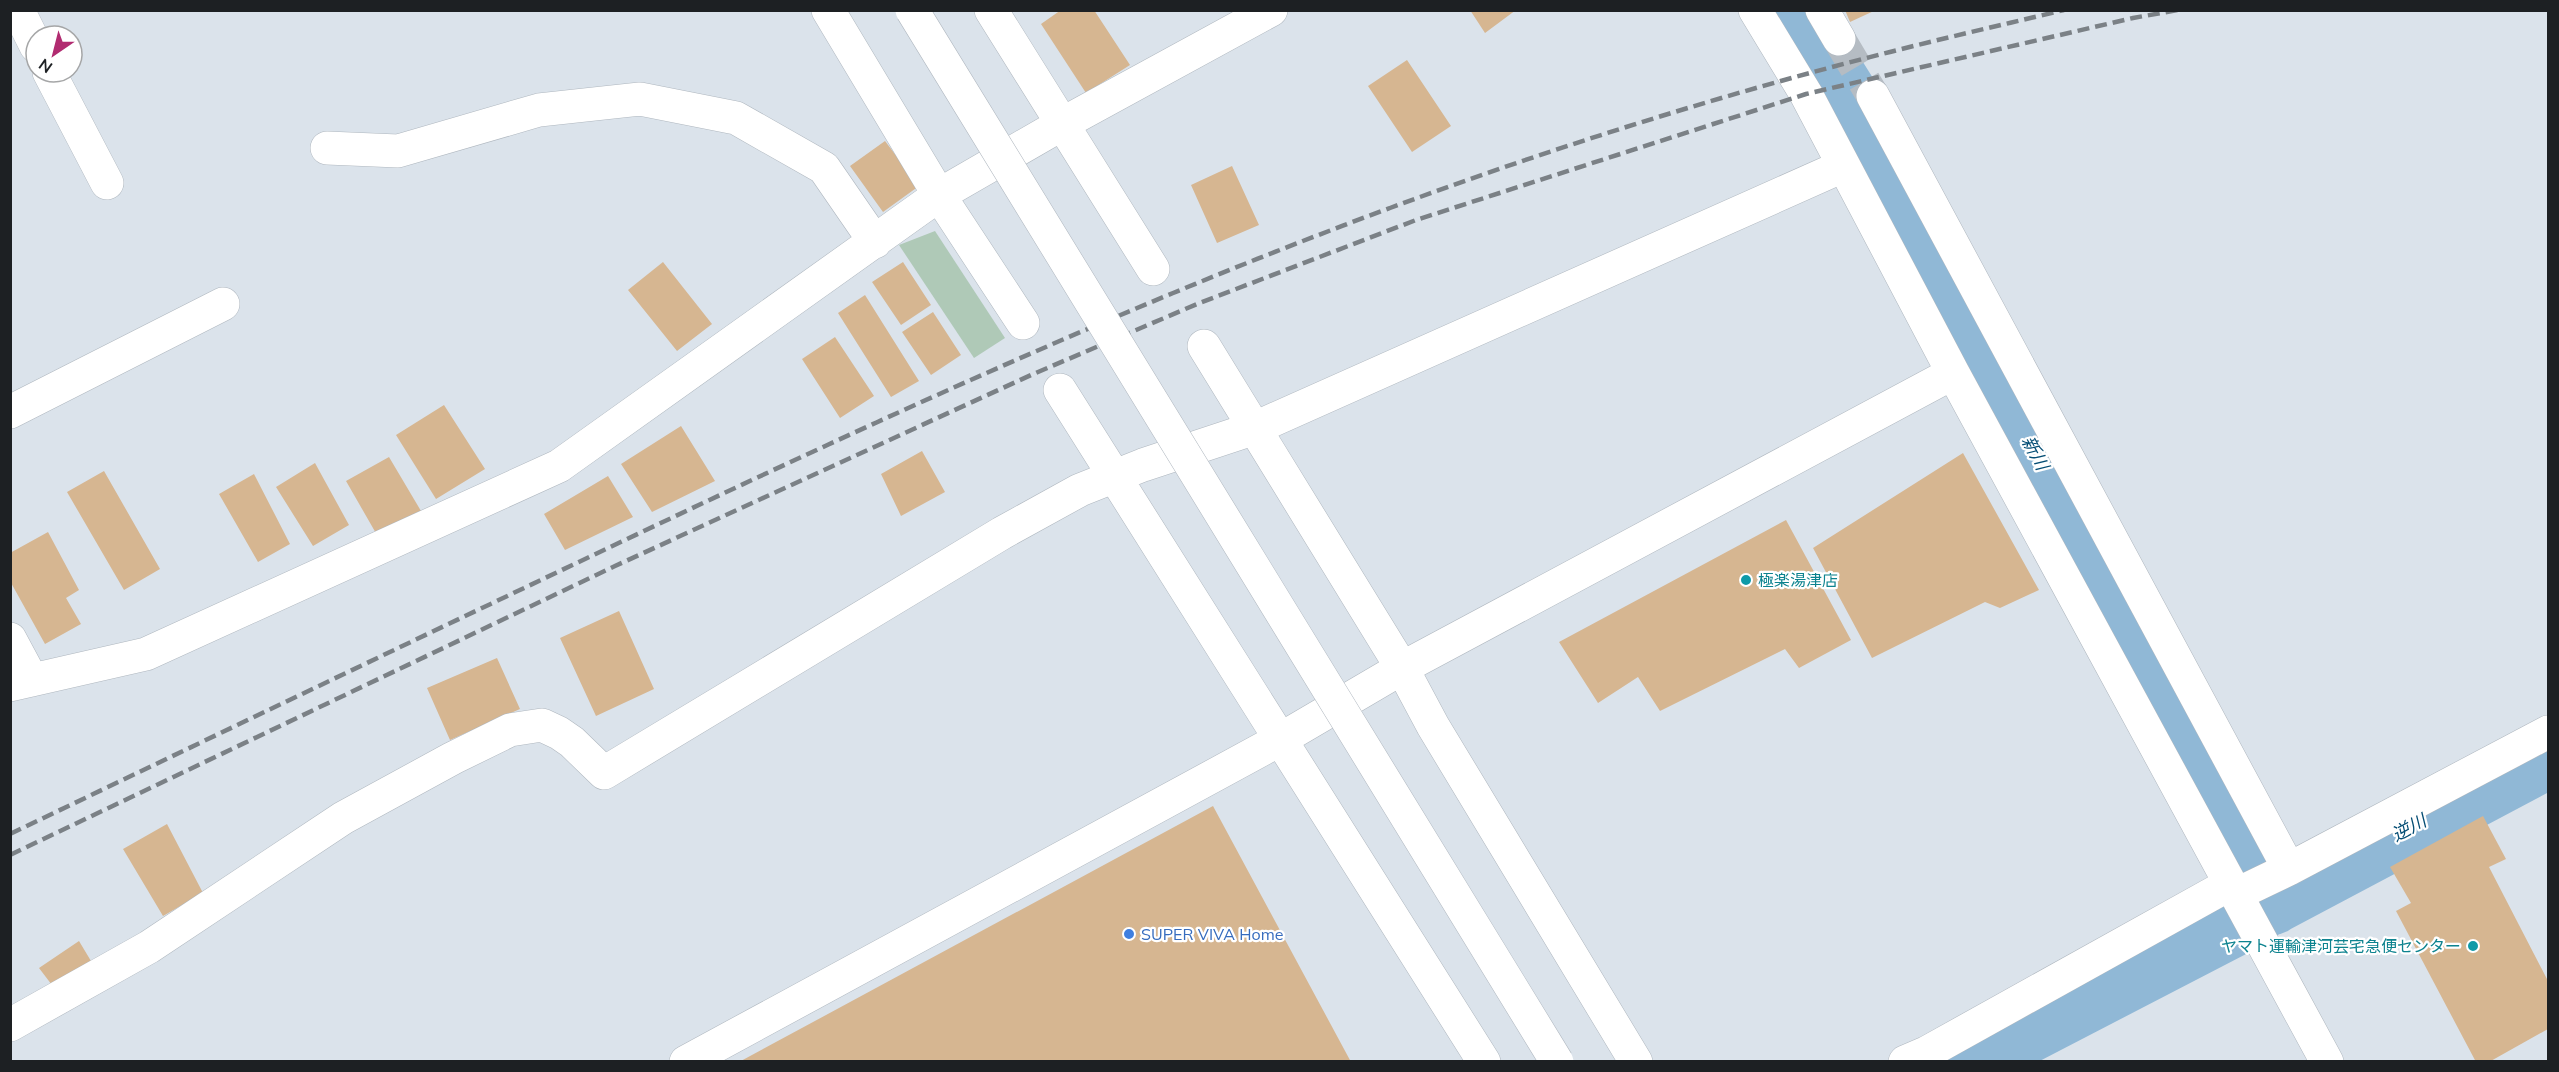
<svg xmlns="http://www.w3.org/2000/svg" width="2559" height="1072" font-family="Mulish,'Noto Sans JP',sans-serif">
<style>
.green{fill:#afc9b7}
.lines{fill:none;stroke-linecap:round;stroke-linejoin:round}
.river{stroke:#90b8d6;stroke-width:68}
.building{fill:#d6b691}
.minor-tunnel{stroke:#b5bcc3;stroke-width:33;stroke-dasharray:33 16;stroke-linecap:butt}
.minor-casing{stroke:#afb7bf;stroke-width:34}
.minor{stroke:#fff;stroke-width:33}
.rail{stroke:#7b8186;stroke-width:4.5;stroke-dasharray:12 6;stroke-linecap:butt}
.tertiary-bridge-casing{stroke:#afb7bf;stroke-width:34;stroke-linecap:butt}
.tertiary-bridge{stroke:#fff;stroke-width:33}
.culture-dot{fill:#0f9aa8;stroke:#fff;stroke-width:2}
.shop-dot{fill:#3f7fe0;stroke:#fff;stroke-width:2}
.labels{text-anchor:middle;stroke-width:4.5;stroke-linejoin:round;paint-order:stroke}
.culture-label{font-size:16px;fill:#0d838f;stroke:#fff;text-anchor:start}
.shop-label{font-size:16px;fill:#366cbe;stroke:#fff;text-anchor:start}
.water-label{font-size:18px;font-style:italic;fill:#044d74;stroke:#fff}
</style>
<rect width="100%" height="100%" fill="#dbe3eb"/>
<path class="green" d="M935,231L1005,338L974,358L899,245Z"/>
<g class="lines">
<path class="river" d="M1790,10L1858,118L2083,540L2272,901
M2269,902L2548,754
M1964,1062L2230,924"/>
</g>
<path class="building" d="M1061,10H1094L1130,65L1086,93L1041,24Z
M1470,10H1516L1485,33Z
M1845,10H1876L1850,22Z
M1407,60L1451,126L1412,152L1368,86Z
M885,141L919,186L883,212L850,166Z
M1232,166L1259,225L1217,243L1191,185Z
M663,262L712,324L677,351L628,290Z
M903,262L931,305L901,325L872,282Z
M865,295L919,381L891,397L838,313Z
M933,312L961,355L931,375L902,332Z
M835,337L874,396L840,418L802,359Z
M444,405L485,469L436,499L396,435Z
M681,426L715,481L652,512L621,464Z
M922,451L945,492L901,516L881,474Z
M1963,453L2039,590L2000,608L1985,602L1872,658L1813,548Z
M389,457L421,511L377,535L346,481Z
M315,463L349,525L313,546L276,487Z
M104,471L160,569L124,590L67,492Z
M254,474L290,544L258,562L219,494Z
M608,476L633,517L565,550L544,514Z
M1786,520L1851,640L1799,668L1785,649L1660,711L1638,677L1598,703L1559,642Z
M48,532L79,590L66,598L81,624L45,644L10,581V553Z
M619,611L654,689L596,716L560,638Z
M497,658L520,709L450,740L427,688Z
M1213,806L1351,1062H739Z
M2483,816L2506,859L2489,867L2548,981V1029L2489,1062H2476L2396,911L2411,903L2390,867Z
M167,824L203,893L163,916L123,849Z
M79,941L97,971L58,993L39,968Z"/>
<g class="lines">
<path class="minor-tunnel" d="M1839,39L1873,96"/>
<g class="minor-casing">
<path id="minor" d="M18,10L36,46
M828,10L939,195L1023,323
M991,10L1153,269
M1755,10L1806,94L1953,373L2327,1062
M1822,10L1839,39
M49,72L107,183
M1873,96L2289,869
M327,148L398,151L539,110L640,99L736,118L824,168L875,242
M1204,346L1402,668L1433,726L1636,1062
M1060,390L1484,1062
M10,412L223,304
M10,639L32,680
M10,685L146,654L559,466L939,195L1062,124L1271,10
M2237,894L2289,869L2548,732
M10,1025L149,947L343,818L453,758L510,730L542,725L559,733L572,742L604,773L1002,533L1080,490L1143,465L1255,428L1843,166
M686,1062L1281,739L1402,668L1953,373
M1905,1062L1926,1053L2230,884"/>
</g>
<use href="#minor" class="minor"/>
<path class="rail" d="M10,834C208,739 406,644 604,550C862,427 1122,307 1390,208C1552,148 1723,94 1890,52C1948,37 2006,24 2064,10
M10,855L615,566L1031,375L1197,304L1416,220L1806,94L2133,18L2178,10"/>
<g class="tertiary-bridge-casing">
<path id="tertiary-bridge" d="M912,10L1557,1062"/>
</g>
<use href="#tertiary-bridge" class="tertiary-bridge"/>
</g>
<g class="culture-dot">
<circle cx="1746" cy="580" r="6"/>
<circle cx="2473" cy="946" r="6"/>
</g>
<circle class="shop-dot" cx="1129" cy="934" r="6"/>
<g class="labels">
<g class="culture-label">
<text x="1758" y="586">極楽湯津店</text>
<text x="2461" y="952" text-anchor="end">ヤマト運輸津河芸宅急便センター</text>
</g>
<g class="shop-label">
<text x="1141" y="940">SUPER VIVA Home</text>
</g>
<g class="water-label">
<text transform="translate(2035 453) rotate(62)" y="6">新川</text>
<text transform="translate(2409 828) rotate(-28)" y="6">逆川</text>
</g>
</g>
<rect width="2559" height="1072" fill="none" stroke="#1d2023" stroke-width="24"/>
<g transform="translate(54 54) rotate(215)"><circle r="28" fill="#ffffff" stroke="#a5a6a7" stroke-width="1.5"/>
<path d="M0-4.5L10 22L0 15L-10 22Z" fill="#b12b70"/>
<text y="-9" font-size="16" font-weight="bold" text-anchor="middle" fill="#1d2023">N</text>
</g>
</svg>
